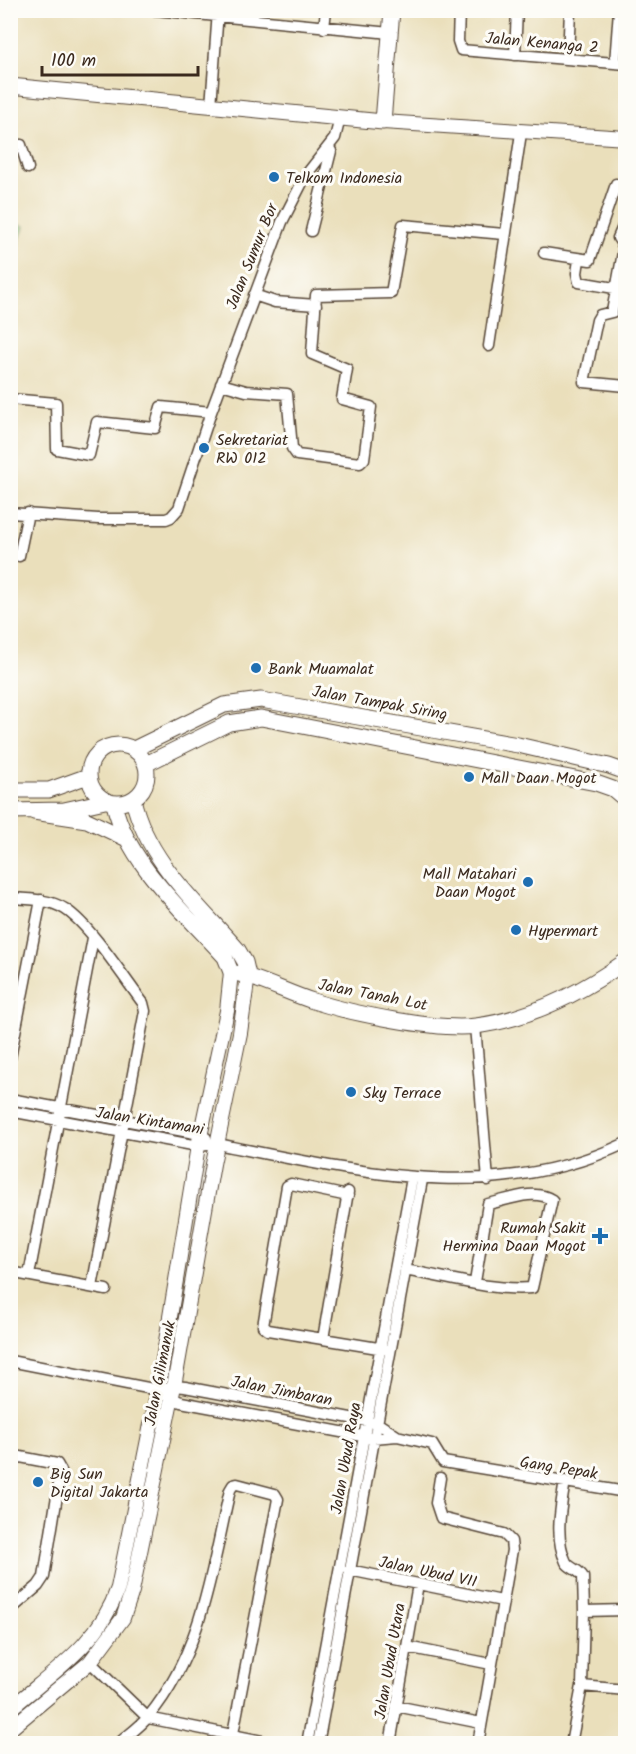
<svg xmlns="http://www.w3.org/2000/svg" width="636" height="1754" font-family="Kalam,sans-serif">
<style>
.green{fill:#9ad88d;stroke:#6a8156;stroke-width:1.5}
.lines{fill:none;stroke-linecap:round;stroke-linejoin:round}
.minor-casing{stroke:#554536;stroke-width:13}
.tertiary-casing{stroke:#554536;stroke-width:16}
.secondary-casing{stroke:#554536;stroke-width:17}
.minor{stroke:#fff;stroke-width:10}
.tertiary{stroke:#fff;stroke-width:14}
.secondary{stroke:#fff;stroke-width:15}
.poi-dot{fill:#1f6fb2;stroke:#fdfcf7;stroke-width:2}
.labels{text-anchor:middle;stroke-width:6;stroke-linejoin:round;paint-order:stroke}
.street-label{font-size:16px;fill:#3b2a1e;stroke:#fdfcf7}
.poi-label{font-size:16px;fill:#3b2a1e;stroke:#fdfcf7;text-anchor:start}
</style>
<rect width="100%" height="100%" fill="#fdfcf7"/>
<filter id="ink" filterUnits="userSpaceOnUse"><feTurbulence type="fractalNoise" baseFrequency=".0167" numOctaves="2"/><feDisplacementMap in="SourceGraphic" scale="12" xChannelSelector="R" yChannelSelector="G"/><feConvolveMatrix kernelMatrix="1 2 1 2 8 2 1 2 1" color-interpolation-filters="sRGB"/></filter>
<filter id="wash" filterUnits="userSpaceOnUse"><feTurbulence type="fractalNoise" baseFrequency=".008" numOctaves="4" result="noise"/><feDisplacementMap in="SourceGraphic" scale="24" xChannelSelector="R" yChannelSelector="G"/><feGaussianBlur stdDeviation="1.35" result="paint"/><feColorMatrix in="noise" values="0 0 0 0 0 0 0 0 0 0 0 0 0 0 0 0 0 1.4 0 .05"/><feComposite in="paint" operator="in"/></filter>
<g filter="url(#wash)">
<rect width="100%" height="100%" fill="#eadfbb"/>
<path class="green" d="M11,222L24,226L11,265L10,222Z"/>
</g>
<g filter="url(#ink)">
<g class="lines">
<g class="minor-casing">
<path id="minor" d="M155,10L390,33
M459,10L458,41L461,50L626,64
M324,28L326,10
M515,55L517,10
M568,58L570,10
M615,63L619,10
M211,106L218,11
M10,107L14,86
M10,144L21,145L28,168
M626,220L618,238L624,247L612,312L600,315L597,320L584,382L626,386
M311,231L331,151L328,147
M544,253L590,260L616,184L626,186
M579,260L577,273L579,282L626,290
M254,295L275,302L316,305
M489,346L521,133
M221,384L246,391L287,394L292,448L297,455L360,463L364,459L371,407L342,399L347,369L312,354L316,295L391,293L403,225L504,234
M10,399L56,403L57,449L89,455L97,422L155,428L161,407L211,412
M10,513L98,519H166L171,517L179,508L211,412L282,222L306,175L335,138L340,118
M19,556L28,513
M10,898C29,899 49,899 65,909C91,926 124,978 143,1003L145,1011L92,1287
M475,1026L488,1180
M10,1058L41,900
M10,1099L200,1134L206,1138
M10,1111L198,1146L217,1144C355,1171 491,1207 626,1143
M348,1196L291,1184L287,1186L263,1326L268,1330L384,1349
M405,1270C446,1277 491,1291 532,1288L552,1200C534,1188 508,1200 488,1204L475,1282
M10,1272L106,1290
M29,1275L93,938
M323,1339L348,1192
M10,1361L158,1390L174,1386L185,1387L377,1423L397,1436
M166,1396L181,1402L373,1438L397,1436L432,1444L443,1462L626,1492
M10,1455L57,1464L61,1471L44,1577L38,1586L10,1610
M440,1478L436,1503L441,1518L504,1534L511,1541L512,1550L478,1744
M565,1481C561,1506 554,1537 566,1562C570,1569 579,1569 583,1577L584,1611
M349,1570L502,1601
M407,1647L491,1664
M90,1662L148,1718L277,1744
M582,1686L584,1611L626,1610
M396,1706L481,1723
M118,1744C128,1735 141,1726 149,1716C202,1652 212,1568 230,1490L233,1485L237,1484L275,1494L278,1499L231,1744
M307,1744L412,1178
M318,1744L422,1180
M390,1744L418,1584
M571,1744L582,1686L626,1690"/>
</g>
<g class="tertiary-casing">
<path id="tertiary" d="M383,122L626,138
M10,1709C53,1672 100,1643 118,1588L158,1390L198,1146L227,1011L231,972
M10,1729L90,1662L123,1618L132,1591L174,1386L213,1164L240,1033L248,975"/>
</g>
<g class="secondary-casing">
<path id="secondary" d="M10,86L383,122L392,10
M89 774a29 29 0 1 1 58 0a29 29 0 1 1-58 0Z
M134,749L224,705L261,700L518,745L609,766L626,772
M146,764L229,723L261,718L596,783L613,789L626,800
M10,790H49L88,776
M133,799C147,861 198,904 238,950L245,962L248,975
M114,804C129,866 184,911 225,957L231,972C260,978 285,992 313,1001C350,1013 437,1031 476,1026C530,1019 582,992 626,961
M10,811L64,810L105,801
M34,812L87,820L125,838"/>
</g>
<use href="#minor" class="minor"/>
<use href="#tertiary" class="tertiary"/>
<use href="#secondary" class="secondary"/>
</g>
</g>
<g class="poi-dot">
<circle cx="274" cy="177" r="6"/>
<circle cx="204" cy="448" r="6"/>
<circle cx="256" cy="668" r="6"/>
<circle cx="469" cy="777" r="6"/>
<circle cx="528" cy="882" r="6"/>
<circle cx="516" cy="930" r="6"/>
<circle cx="351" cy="1092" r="6"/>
<path d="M597 1227h6v6h6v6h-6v6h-6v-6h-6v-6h6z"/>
<circle cx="38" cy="1482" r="6"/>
</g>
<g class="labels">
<g class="street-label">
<text transform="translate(542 42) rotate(5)" y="6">Jalan Kenanga 2</text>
<text transform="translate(251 256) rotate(-68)" y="6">Jalan Sumur Bor</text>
<text transform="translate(380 702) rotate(10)" y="6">Jalan Tampak Siring</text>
<text transform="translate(373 994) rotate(11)" y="6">Jalan Tanah Lot</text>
<text transform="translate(150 1120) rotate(9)" y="6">Jalan Kintamani</text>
<text transform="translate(159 1373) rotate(-79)" y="6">Jalan Gilimanuk</text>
<text transform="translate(282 1390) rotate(11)" y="6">Jalan Jimbaran</text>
<text transform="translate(345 1458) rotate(-80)" y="6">Jalan Ubud Raya</text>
<text transform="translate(559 1467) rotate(9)" y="6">Gang Pepak</text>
<text transform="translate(428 1571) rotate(12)" y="6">Jalan Ubud VII</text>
<text transform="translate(389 1661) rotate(-80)" y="6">Jalan Ubud Utara</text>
</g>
<g class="poi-label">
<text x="286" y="183">Telkom Indonesia</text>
<text x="216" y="445">Sekretariat<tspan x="216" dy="18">RW 012</tspan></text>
<text x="268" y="674">Bank Muamalat</text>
<text x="481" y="783">Mall Daan Mogot</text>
<text x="516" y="879" text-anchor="end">Mall Matahari<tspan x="516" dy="18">Daan Mogot</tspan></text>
<text x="528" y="936">Hypermart</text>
<text x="363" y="1098">Sky Terrace</text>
<text x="586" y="1233" text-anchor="end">Rumah Sakit<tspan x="586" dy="18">Hermina Daan Mogot</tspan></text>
<text x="50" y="1479">Big Sun<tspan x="50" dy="18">Digital Jakarta</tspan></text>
</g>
</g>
<rect width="636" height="1754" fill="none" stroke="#fdfcf7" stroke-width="36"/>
<path d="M42 66v9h156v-9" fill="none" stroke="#3b2a1e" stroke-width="3"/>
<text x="51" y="66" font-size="18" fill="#3b2a1e" stroke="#fdfcf7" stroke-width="4.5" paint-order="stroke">100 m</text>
</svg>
